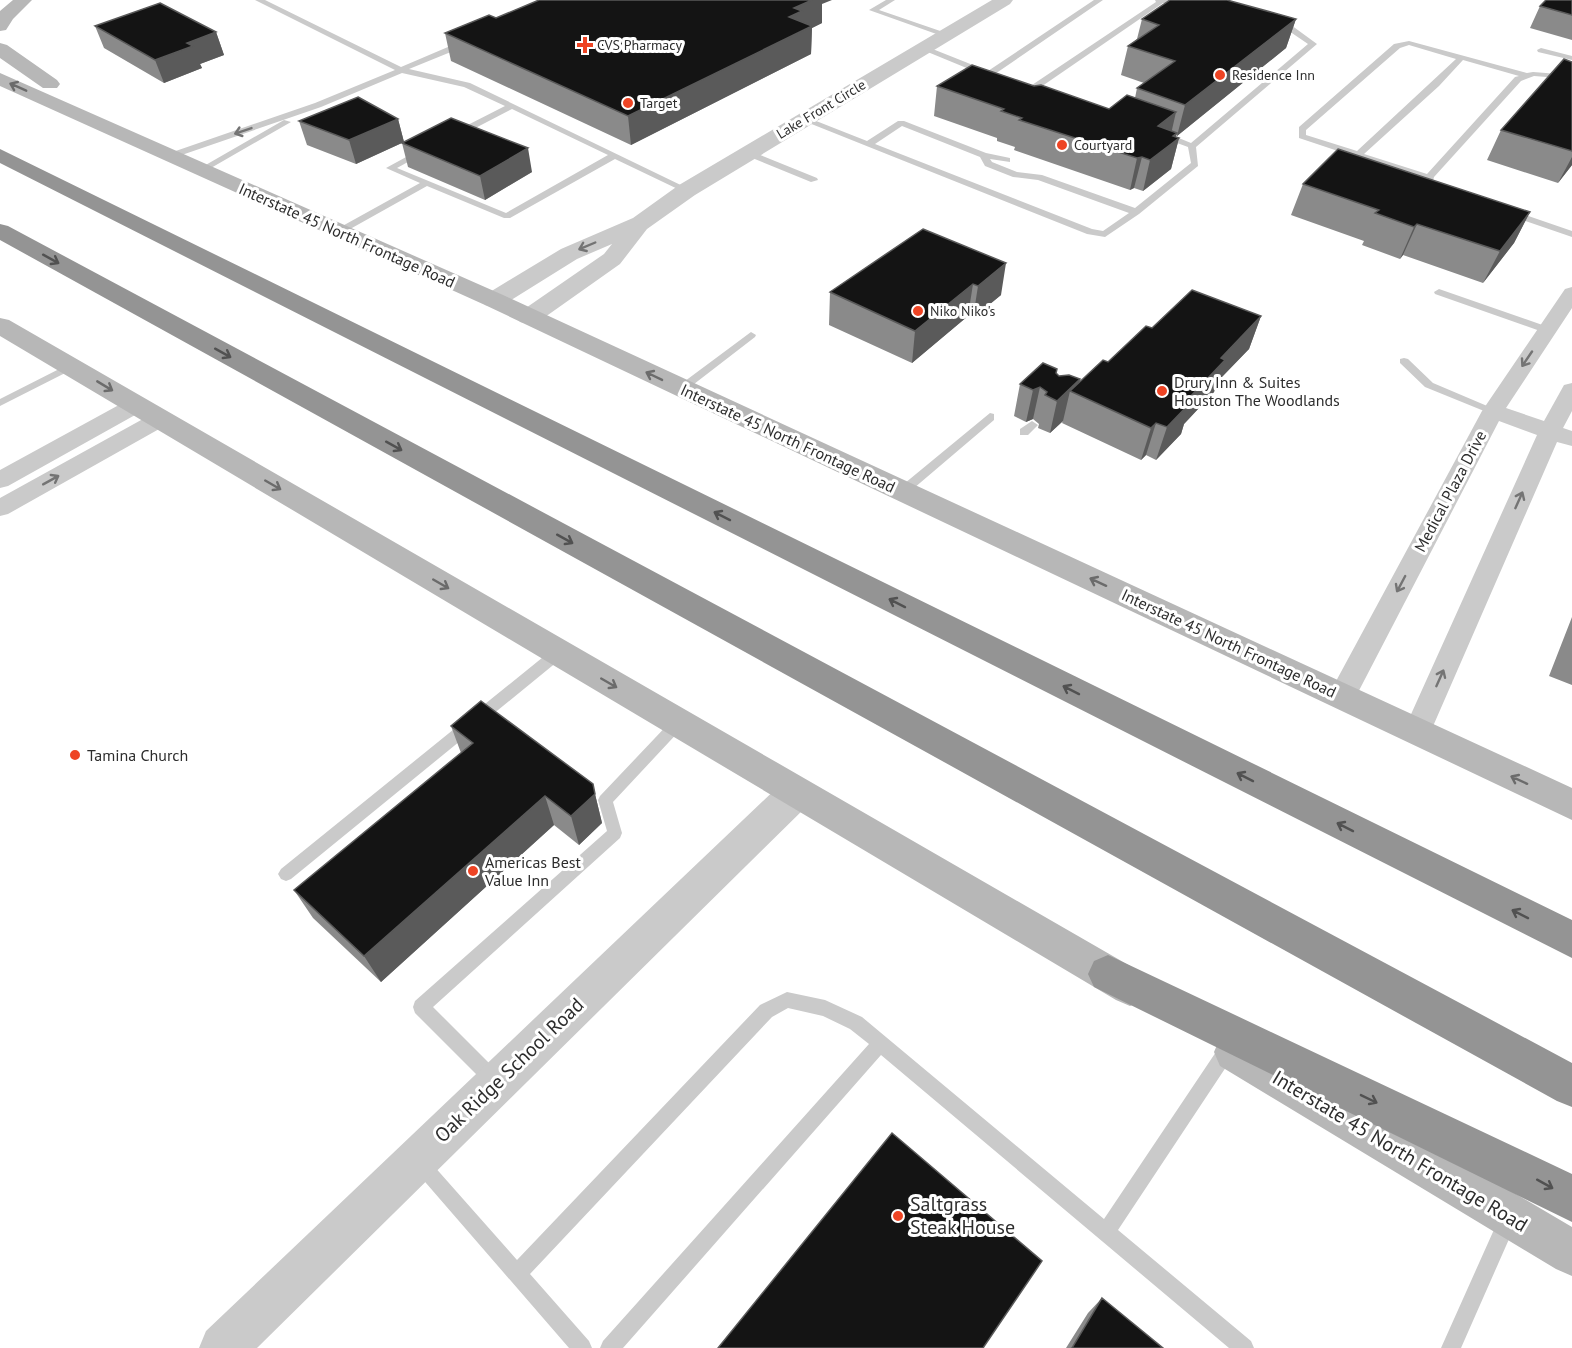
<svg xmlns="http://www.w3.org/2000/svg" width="1572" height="1348" font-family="'PT Sans',sans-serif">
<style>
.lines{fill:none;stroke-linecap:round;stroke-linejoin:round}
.service{fill:#cacaca;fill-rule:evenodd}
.minor{fill:#cacaca;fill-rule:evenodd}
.tertiary{fill:#cacaca;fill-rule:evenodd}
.secondary{fill:#b7b7b7;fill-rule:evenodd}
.motorway{fill:#949494;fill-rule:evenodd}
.wall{fill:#8a8a8a}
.shaded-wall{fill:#5a5a5a}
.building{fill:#141414;stroke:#5a5a5a;stroke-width:1.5}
.oneway{stroke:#6b6b6b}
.oneway2{stroke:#747474}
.oneway3{stroke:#515151}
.poi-dot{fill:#ee4424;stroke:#fff;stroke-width:2}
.labels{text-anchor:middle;stroke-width:6;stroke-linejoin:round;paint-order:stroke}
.far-poi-label{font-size:14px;fill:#2d2d2d;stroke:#fff;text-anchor:start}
.far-street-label{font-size:14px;fill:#2d2d2d;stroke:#fff}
.street-label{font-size:16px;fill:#2d2d2d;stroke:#fff}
.poi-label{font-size:16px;fill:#2d2d2d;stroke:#fff;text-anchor:start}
.near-street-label{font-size:20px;fill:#2d2d2d;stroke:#fff}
.near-poi-label{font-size:20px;fill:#2d2d2d;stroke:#fff;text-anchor:start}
</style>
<rect width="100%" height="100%" fill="#fff"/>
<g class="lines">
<path class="service" d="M255,0H265L401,67L462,41H468V45L409,69L470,83L691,190L684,192L615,159L510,218H504L427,186L343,233H337V229L420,183L386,168L419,150L426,152L397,168L506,213L608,155L512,109L460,136H454V132L505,106L464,87L402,73L321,107L173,158H167V154L315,103L395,70Z
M886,0H895L879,10L949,34L942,36L869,10Z
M1094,0H1103L992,76H986L918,48L925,46L988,71Z
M1155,0H1168L1190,6L1186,8L1163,3L1035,91H1029V87L1156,2Z
M1272,23L1291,25L1317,44L1196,147L1198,166L1139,214L1105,237L1087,234L799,119L806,117L867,141L898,121H904L986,153L1010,158V162L990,159L992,162L1017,172L1042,175L1135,208L1191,163L1188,147L1158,136V132H1164L1191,143L1308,44L1286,29L1272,27ZM902,126L980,157L985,166L1013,177L1038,180L1129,213L1103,231L1092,229L875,144Z
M1409,41L1527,73L1533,72L1572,75V79L1534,76L1521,81L1434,177L1432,185L1428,188L1424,185L1425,180L1299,138V127L1394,44ZM1409,45L1456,59L1357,151L1306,135V130L1400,48ZM1463,60L1519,76L1515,77L1427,174L1364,154L1439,86Z
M1541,48L1572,56V60L1538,52L1537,50Z
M284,120L291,122L204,172L197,170Z
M748,150L817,178L818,180L811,182L745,155V151Z
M1511,210L1572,231V237L1508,215V211Z
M1439,289L1551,328L1552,330L1547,333L1543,332L1435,294L1434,292Z
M751,332L756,335L755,337L685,391H677V387Z
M1404,358L1408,359L1433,383L1499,411L1497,413H1489L1425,387L1400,363V359Z
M71,363L76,366L75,368L0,406V399Z
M990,413L994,414V420L907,494H899L897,491L899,488Z
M1032,421L1038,425L1028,435H1020V429Z
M558,648L565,653L563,657L291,879L286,881L281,879L278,874L281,869L553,649Z
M678,717L683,719L685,723L683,727L613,802L622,833L620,838L433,1007L501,1075L504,1081L501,1087L495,1090L489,1087L415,1013L413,1007L415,1001L607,831L598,800L600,796L673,719Z
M787,992L825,1000L862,1017L1104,1219L1222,1043L1228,1041L1234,1043L1237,1049L1234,1055L1118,1230L1251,1341L1254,1348H1229L881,1055L623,1348H600L603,1341L869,1044L850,1029L823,1016L788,1008L772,1017L530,1274L589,1341L592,1348H569L413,1168L410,1162L413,1156L419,1153L425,1156L517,1260L760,1005Z
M1508,1212L1515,1214L1517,1221L1461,1348H1441L1501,1214Z"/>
<path class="minor" d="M1572,287V308L1506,408L1544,421L1564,385L1572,383V411L1563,428L1572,431V446L1557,442L1427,740L1417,743L1407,740L1403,732L1537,435L1499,421L1352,704L1342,707L1332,704L1328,696L1482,411L1565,289Z
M136,398L144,400L147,405L144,410L8,486L0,488V470L128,400Z
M160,412L168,414L171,419L168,424L8,514L0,516V498L152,414Z"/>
<path class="tertiary" d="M992,0H1013L1010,4L695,195L647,229L620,264L538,322L529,324L520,322L517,317L520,312L604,254L612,244L577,259L503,305L494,307L485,305L482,300L485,295L561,249L633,218L679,185Z
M796,778L809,782L814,793L809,804L257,1348H199L206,1331L783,782Z"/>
<path class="secondary" d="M13,0H32L13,19L6,30L0,31V11Z
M0,43L7,45L57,80L60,84L57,88H43L0,58Z
M0,73L503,295L1572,788V820L485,305L0,86Z
M0,318L9,320L1144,974L1150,987L1144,1000L1130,1006L1116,1000L0,336Z
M1235,1032L1250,1038L1572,1227V1276L1556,1269L1220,1066L1214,1052L1220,1038Z"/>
<path class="motorway" d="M0,149L1572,920V958L0,163Z
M0,224L8,226L1572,1063V1107L1557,1101L0,240Z
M1108,955L1572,1174V1222L1094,987L1088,974L1094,961Z"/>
</g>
<path class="wall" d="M1572,0V40L1530,28L1540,6Z
M822,4V23L812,28L811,54L631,145L451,61L445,33Z
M1142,19H1296L1286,48L1177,136L1176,135V137L1179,138L1171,169L1143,191L1134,188L1130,190L1014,150L1015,147L997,141V138L934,116L937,86H1034L1109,109L1135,98L1137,88L1144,83L1121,75L1128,46L1137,39Z
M95,26L216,32L224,55L200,64L202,68L164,83L104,48Z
M1572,62V165L1558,183L1487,160L1501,130Z
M398,119L404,142L356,164L307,145L299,121Z
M402,143L532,172L485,200L408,167Z
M1303,184L1530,212L1514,243L1483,283L1403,255L1400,259L1362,245L1364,241L1291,215Z
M923,229L1001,295L973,318L968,316L912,363L829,325L830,292Z
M1261,316L1249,349L1218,381L1214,392L1184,424L1181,434L1156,460L1146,455L1141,460L1062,423L1063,421L1050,433L1038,428L1039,424L1033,419L1026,422L1014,416L1020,384L1059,376L1080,379L1079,382L1108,362L1152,328Z
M1572,617V685L1549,676Z
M451,726L595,794L602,823L579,845L554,825L381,982L313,918L294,890L461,753Z
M1102,1298L1163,1348H1066L1088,1313Z"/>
<path class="shaded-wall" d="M801,0H832L822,4V23L812,28L811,54L631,145L628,116L789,17L794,8Z
M1296,19L1286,48L1177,136L1185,105Z
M216,32L224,55L200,64L202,68L164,83L155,60L187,43Z
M1176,112L1169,143L1158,126Z
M398,119L404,142L356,164L349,140Z
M1177,133L1174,142L1179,138L1171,169L1143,191L1150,160Z
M528,148L532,172L485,200L480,176Z
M1142,157L1134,188L1130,190L1137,158Z
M1572,157V165L1558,183Z
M1530,212L1514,243L1483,283L1500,251Z
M1417,224L1403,255L1400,259L1414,227Z
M1006,263L1001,295L973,318L978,286Z
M973,284L968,316L912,363L915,331Z
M1261,316L1249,349L1218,381L1214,392L1184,424L1181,434L1156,460L1167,427L1221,358Z
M1080,379L1077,394L1070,391L1063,421L1050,433L1057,401Z
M1040,387L1033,419L1026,422L1033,390Z
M1156,423L1146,455L1141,460L1151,428Z
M595,794L602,823L579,845L571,816Z
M545,796L554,825L381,982L364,956Z"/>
<path class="building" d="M539,0H812L794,8L802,11L789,17L812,26L628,116L445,33L489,15L496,18Z
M1170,0H1227L1296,19L1185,105L1137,88L1175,61L1128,46L1159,25L1142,19Z
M1546,0H1572V15L1540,6Z
M160,3L216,32L187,43L193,46L155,60L95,26Z
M1564,59L1572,62V151L1501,130Z
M972,65L1034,86L1041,85L1109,109L1127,95L1176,112L1158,126L1177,133L1173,136L1179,138L1150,160L1142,157L1137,158L1019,120L1022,118L1001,111L1004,109L937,86Z
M358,97L398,119L349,140L299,121Z
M451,118L528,148L480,176L402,143Z
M1338,149L1530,212L1500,251L1417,224L1414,227L1375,213L1379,210L1303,184Z
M923,229L1006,263L978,286L973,284L915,331L830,292Z
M1192,290L1261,316L1221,358L1225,360L1188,399L1192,401L1167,427L1156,423L1151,428L1070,391L1103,360L1108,362L1146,326L1152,328Z
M1043,363L1057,369L1056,373L1059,376L1069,375L1080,379L1057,401L1045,395L1047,392L1040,387L1033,390L1020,384Z
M481,701L593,784L595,794L571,816L545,796L364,956L294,890L473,743L451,726Z
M892,1133L1042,1261L983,1348H718Z
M1102,1298L1163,1348H1072Z"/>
<defs><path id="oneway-shaft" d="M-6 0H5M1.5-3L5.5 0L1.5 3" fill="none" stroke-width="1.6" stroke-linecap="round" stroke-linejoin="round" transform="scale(1.5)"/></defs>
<g class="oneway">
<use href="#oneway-shaft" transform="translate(18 87) rotate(-156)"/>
<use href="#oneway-shaft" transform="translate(654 376) rotate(-154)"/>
<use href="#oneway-shaft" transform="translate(105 386) rotate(31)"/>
<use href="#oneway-shaft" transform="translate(273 485) rotate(30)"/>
<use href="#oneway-shaft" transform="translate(1098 582) rotate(-155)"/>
<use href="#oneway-shaft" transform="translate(441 584) rotate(30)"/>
<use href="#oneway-shaft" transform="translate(609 683) rotate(30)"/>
<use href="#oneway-shaft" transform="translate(1519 780) rotate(-155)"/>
</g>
<g class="oneway2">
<use href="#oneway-shaft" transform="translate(243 131) rotate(161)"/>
<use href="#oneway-shaft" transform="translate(587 246) rotate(157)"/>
<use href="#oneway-shaft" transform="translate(1527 359) rotate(124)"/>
<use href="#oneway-shaft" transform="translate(51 480) rotate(-29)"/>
<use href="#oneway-shaft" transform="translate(1519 500) rotate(-66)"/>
<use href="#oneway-shaft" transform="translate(1401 584) rotate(118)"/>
<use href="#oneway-shaft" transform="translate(1440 678) rotate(-66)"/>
</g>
<g class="oneway3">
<use href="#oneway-shaft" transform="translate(51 259) rotate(29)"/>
<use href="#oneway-shaft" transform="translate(223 353) rotate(29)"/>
<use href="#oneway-shaft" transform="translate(394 446) rotate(29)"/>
<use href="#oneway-shaft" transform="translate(722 516) rotate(-153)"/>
<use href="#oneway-shaft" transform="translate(565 539) rotate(29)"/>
<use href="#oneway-shaft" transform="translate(897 603) rotate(-153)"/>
<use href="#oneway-shaft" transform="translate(1071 690) rotate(-153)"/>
<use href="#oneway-shaft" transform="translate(1245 777) rotate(-153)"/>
<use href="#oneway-shaft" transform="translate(1345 827) rotate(-153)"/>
<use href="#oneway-shaft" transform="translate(1520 914) rotate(-153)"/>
<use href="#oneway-shaft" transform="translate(1369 1099) rotate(26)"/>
<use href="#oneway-shaft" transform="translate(1545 1184) rotate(29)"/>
</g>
<g class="poi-dot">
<path d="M582 36h6v6h6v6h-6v6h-6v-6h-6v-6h6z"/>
<circle cx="1220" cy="75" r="6"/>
<circle cx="628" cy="103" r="6"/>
<circle cx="1062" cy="145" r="6"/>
<circle cx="918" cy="311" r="6"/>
<circle cx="1162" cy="391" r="6"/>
<circle cx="75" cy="755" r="6"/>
<circle cx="473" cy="871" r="6"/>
<circle cx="898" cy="1216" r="6"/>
</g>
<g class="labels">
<g class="far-poi-label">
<text x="597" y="50">CVS Pharmacy</text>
<text x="1232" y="80">Residence Inn</text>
<text x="640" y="108">Target</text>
<text x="1074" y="150">Courtyard</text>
<text x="930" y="316">Niko Niko's</text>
</g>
<g class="far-street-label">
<text transform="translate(821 109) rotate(-31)" y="5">Lake Front Circle</text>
</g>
<g class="street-label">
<text transform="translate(347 235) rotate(24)" y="6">Interstate 45 North Frontage Road</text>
<text transform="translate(788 438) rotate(25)" y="6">Interstate 45 North Frontage Road</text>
<text transform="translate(1450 491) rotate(-62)" y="6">Medical Plaza Drive</text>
<text transform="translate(1229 643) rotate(25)" y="6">Interstate 45 North Frontage Road</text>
</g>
<g class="poi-label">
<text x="1174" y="388">Drury Inn &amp; Suites<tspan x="1174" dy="18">Houston The Woodlands</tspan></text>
<text x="87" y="761">Tamina Church</text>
<text x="485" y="868">Americas Best<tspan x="485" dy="18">Value Inn</tspan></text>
</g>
<g class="near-street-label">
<text transform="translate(509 1070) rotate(-44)" y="7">Oak Ridge School Road</text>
<text transform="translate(1400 1151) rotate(31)" y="7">Interstate 45 North Frontage Road</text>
</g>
<g class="near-poi-label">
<text x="910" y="1211">Saltgrass<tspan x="910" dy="23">Steak House</tspan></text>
</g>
</g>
</svg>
